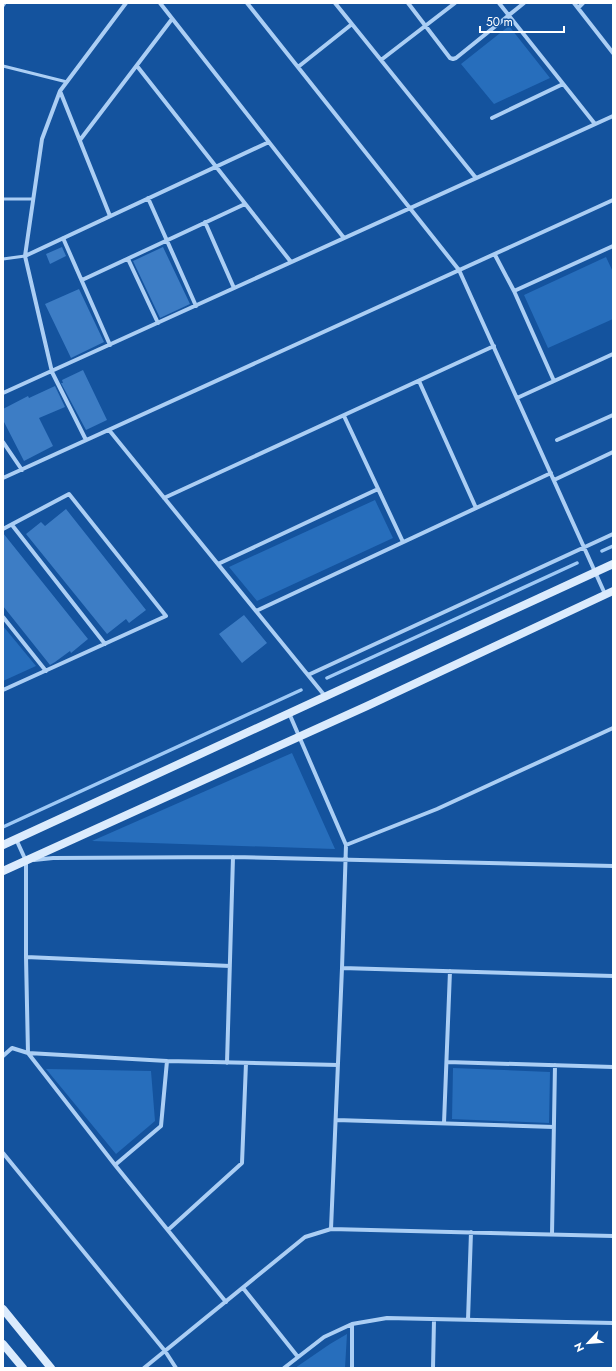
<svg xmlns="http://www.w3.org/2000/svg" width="616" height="1371" font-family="Jost,sans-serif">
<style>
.green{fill:#276ebc}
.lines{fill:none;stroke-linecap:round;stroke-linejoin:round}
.stream{stroke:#9ec9f6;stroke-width:3.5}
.building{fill:#3d7dc5}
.lane{stroke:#abcef4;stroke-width:3}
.street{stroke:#abcef4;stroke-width:4}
.secondary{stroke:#dbebfd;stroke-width:8}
</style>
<rect width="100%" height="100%" fill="#14539e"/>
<path class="green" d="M509,26L550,78L494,104L461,64Z
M606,257L613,272V319L548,348L524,295Z
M375,500L393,538L257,601L229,567Z
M3,626L36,666L3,681Z
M292,753L335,849L92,841Z
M453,1068L550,1072L549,1123L452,1119Z
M46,1069L151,1071L155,1121L116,1154Z
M347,1334L345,1368H295L330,1344Z"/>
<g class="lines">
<path class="stream" d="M602,551L613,546
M327,678L577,563
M3,827L301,690"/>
</g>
<path class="building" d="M62,247L66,256L50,264L46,254Z
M163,247L190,304L160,318L133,261Z
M79,289L104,342L71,358L45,304Z
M83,370L107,420L86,430L61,383H63L62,380Z
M55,386L65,407L39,418L53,446L24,461L3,420V409L28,396L29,398Z
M66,509L146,610L129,623L126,619L107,634L26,534L41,522L45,526Z
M3,533L88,639L71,653L70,651L55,662L50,665L3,606Z
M244,615L267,643L242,663L219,634Z"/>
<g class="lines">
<path class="lane" d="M3,6L5,3
M3,66L67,82
M3,199H33
M3,259L25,256"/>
<path class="street" d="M160,3L344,238
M247,3L459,270L605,594
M335,3L476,178
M408,3L450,58L453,59L456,58L524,3
M499,3L595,124
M574,3L613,53
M578,8L583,3
M381,60L455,3
M137,66L291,262
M298,67L352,24
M60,91L110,216
M492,118L563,84
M80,140L172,19
M148,198L196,306
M205,222L234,288
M63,238L110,345
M495,255L514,291
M25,256L269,142
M128,259L158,323
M82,280L245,204
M419,381L476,508
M554,381L514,291L613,246
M3,393L613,116
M517,398L613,354
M344,416L403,542
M109,430L325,696
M86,440L52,372L25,256L42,139L60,91L126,3
M557,440L613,415
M3,442L22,470
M3,478L613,200
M554,480L613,452
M164,498L494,346
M12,525L105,644
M3,529L69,494L166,616L3,690
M218,564L378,489
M256,611L551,473
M3,617L46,671
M308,675L613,534
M289,713L346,845L342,968L331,1229
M16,839L26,861V957L28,1053L115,1165L226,1302
M346,845L437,809L613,728
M34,860L53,858L233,857L613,866
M26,957L230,966
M342,968L613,976
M3,1056L12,1048L28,1053L167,1061L338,1065
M447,1062L613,1067
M227,1063L233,857
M336,1120L554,1127
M444,1123L450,971
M3,1153L165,1351L176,1368
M115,1165L161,1126L167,1061
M168,1230L242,1163L246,1063
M552,1234L555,1065
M243,1288L298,1357
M468,1320L471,1232
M352,1324V1368
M144,1368L305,1237L331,1229L613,1236
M284,1368L324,1337L352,1324L387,1318L613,1323
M433,1368L434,1320"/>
<path class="secondary" d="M3,845L613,564
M3,871L367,706L613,591
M3,1309L51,1368
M3,1344L23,1368"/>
</g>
<rect width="616" height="1371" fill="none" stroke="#ffffff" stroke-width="8"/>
<g transform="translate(588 1343) rotate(244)" stroke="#14539e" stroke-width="3" paint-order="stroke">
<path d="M0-3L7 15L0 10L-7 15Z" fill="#ffffff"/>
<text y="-6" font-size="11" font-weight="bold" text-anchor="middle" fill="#ffffff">N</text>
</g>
<path d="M480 26v6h84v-6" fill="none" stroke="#ffffff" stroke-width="2"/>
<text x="486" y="26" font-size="12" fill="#ffffff" stroke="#14539e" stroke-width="3" paint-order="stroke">50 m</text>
</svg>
